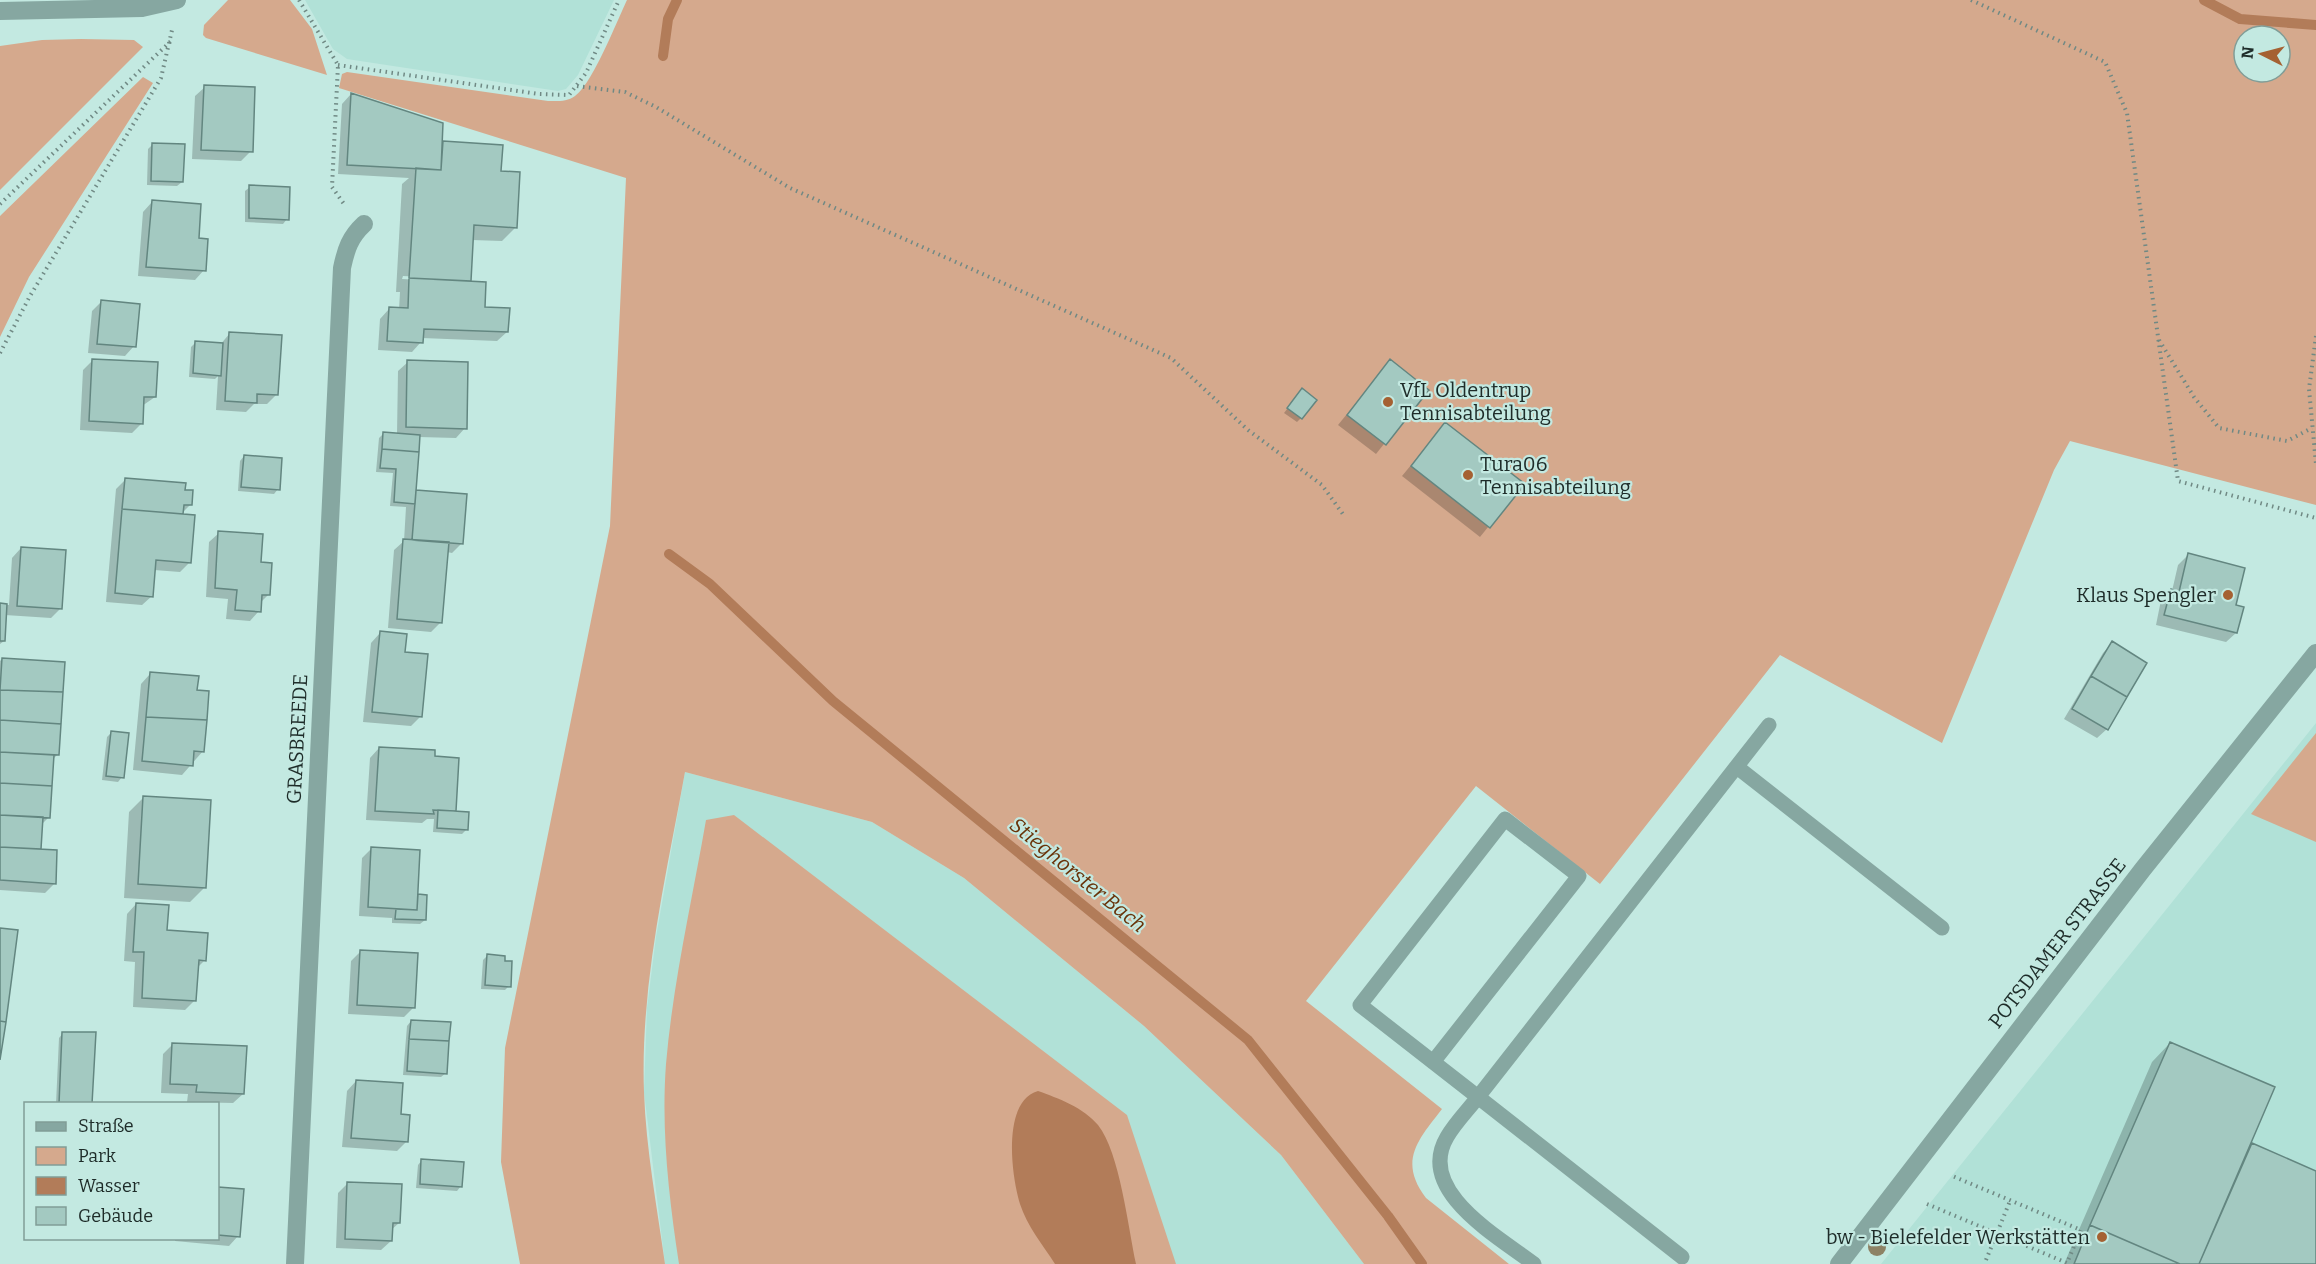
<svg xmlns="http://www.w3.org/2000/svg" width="2316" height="1264" font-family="Bitter,serif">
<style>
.built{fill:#b1e1d7}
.green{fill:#d5a98d;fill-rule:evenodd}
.water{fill:#b27c59}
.shadow{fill:#0003;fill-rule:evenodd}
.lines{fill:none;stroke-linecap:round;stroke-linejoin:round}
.stream{stroke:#b27c59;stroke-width:10}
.building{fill:#a3c9c1;stroke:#638680;stroke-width:1.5}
.path{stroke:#708984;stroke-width:4;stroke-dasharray:1.5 4.5;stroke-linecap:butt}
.lane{stroke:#86a7a1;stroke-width:15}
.street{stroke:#86a7a1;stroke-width:18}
.tree{fill:#8d8265}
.poi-dot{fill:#a56132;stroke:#c3e9e1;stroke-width:2}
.labels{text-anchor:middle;stroke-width:4.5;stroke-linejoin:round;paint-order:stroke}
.poi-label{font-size:20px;fill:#1e2c29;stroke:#c3e9e1;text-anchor:start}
.street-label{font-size:20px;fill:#1e2c29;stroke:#c3e9e1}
.water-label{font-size:21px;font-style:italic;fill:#69340a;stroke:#c3e9e1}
</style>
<rect width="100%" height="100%" fill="#c3e9e1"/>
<path class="built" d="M305,0H614L578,75L566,89L558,91L347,59L333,49Z
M2316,723V1264H1881L2243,814Z
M685,772L872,822L964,878L1144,1026L1281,1155L1364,1264H665L644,1092L647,1008L656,937Z"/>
<path class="green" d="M228,0H290L312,29L327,75L206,38L203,35L204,25Z
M627,0H2316V505L2070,441L2054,470L1942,743L1780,655L1600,884L1476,786L1306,1001L1442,1109C1418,1140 1398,1161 1426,1198L1509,1264H1364L1281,1155L1144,1026L964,878L872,822L685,772C666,877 640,985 644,1092C646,1149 657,1207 665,1264H520L501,1162L505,1048L610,526L626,178L339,88L342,74L347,72L548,101C557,101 567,102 575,96C592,85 617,21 627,0ZM2244,36H2280V72H2244Z
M81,39L134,40L143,47L0,190V46L42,40Z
M143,77L153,83L29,277L0,337V216Z
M2316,733V842L2251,814Z
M734,815L1127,1115L1176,1264H679C669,1198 661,1131 666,1064C673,982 692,901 706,820Z"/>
<path class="water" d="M1038,1091C1058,1098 1084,1108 1098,1125C1120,1153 1128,1227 1136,1264H1055C1043,1245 1027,1226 1020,1204C1011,1175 1002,1101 1038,1091Z"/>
<path class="shadow" d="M205,87L251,151L241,161L192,159L195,96Z
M351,94L441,146L443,143L500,173L516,227L502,241L472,240L467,282L484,308L507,332L497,341L422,338L421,342L412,352L378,350L380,319L389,309L399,310L400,292H396L402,184L409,178L338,174L342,104ZM403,276L457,279V282L402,279Z
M153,144L182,182L177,186L147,185L148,149Z
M250,187L287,219L283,224L245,222V191Z
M152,202L197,240L204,270L195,280L138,276L143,212Z
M101,302L134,346L125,356L88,353L92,311Z
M230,333L276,395L267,404H254L246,412L216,410L218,376L215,379L189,377L191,347L196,342L220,345Z
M93,360L155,397L142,406V423L132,433L80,430L83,370Z
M1390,361L1427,390L1376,454L1338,425Z
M408,362L465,428L456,438L419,437L414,491L462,543L452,553L447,552L441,622L431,632L388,628L394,550L404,541L406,507L390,506L393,473L376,472L379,438L384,433L397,434L398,371Z
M1298,395L1301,418L1297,422L1284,413Z
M1445,424L1523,484L1480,537L1402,476Z
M244,456L278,489L274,494L238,491L240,461Z
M125,480L183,491L190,505L180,515L189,563L180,572L154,570L152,596L142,605L106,602L116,489Z
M219,533L269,594L260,603L259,611L250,621L226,619L228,599L206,597L209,542Z
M21,548L61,608L51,618L5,615L4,641L0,644V605H9L12,558Z
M2188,555L2235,606L2236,633L2226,642L2156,625L2161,600L2172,591L2178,565Z
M380,633L404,653L421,716L411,726L363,722L371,643Z
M2112,643L2107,729L2097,738L2064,719L2103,653Z
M2,659L58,754L52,760L49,817L42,824L40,850L55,883L45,893L0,890V661Z
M150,674L196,691L203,751L182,775L133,770L141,684Z
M111,733L122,777L118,782L102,780L107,737Z
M379,748L458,759L455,813L467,829L462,834L433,832L434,819H427L422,823L366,820L370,758Z
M144,797L204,888L190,902L124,898L129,812Z
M372,848L417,896H426L425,920L420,924L392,923V918L359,916L362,858Z
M136,904L166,932L205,960L197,968L195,1000L185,1010L133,1007L135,962L124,961L127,914Z
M361,951L414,1007L404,1017L348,1014L351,961Z
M487,956L509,986L505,990L481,989L483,960Z
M411,1021L446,1073L441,1077L403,1075L407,1026Z
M63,1033L91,1104H56L59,1038Z
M2170,1043L2250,1144L2316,1173V1264H2064L2152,1062Z
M172,1045L243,1094L233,1103L187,1102L188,1094L161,1093L163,1054Z
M356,1081L400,1116L407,1141L397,1151L342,1147L347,1091Z
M422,1160L461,1186L457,1191L416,1188L418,1165Z
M348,1183L399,1223L391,1230V1241L381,1250L336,1248L338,1193Z
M218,1189L242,1191L238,1236L229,1246L175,1241V1238H218Z"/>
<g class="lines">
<path class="stream" d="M2204,0L2240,19L2316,25
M663,56L668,19L677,0
M669,554L710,584L833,701L1248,1040L1388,1216L1422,1264"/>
</g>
<path class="building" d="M204,85L255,87L253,152L201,150Z
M351,93L443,123L441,170L347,165Z
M443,141L503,145L501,171L520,172L517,228L474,225L471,281L409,278L416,168L441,170Z
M152,143L185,144L183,182L151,181Z
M249,185L290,187L289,220L249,218Z
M152,200L201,204L199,238L208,239L206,271L146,267Z
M409,278L486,282L485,307L510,308L508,332L424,329L423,343L387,341L389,307L408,308Z
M101,300L140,304L136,347L97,344Z
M229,332L282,335L278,395L257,394V403L225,401Z
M195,341L223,343L221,376L193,373Z
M92,359L158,362L156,397H144L143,424L89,421Z
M1390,359L1429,390L1386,445L1347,415Z
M407,360L468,362L467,429L406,427Z
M1302,388L1317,400L1302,419L1287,408Z
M1445,422L1525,484L1490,528L1411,466Z
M383,432L420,435L419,452L382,449Z
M382,449L419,452L415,504L394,502L396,469L380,468Z
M244,455L282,458L280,490L241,487Z
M125,478L186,483L185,490H193L192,505H184L183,514L122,509Z
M416,490L467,494L463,544L412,540Z
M122,509L195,515L191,563L156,560L153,597L115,593Z
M218,531L263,534L261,562L272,563L270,595H262L261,612L235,610L237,590L215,588Z
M403,539L449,542L442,623L397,619Z
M21,547L66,550L62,609L17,606Z
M2188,553L2245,568L2236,605L2244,607L2237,633L2164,615L2171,589L2179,592Z
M0,603L7,604L5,641H0Z
M380,631L407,634L405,652L428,654L422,717L372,712Z
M2112,641L2147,663L2127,697L2091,676Z
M2,658L65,662L63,692L0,690Z
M150,672L199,676L197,690L209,691L207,720L146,717Z
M2091,676L2127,697L2108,730L2072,709Z
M0,690L63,692L61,724L0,720Z
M146,717L207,720L204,752L194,751L193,766L142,761Z
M0,720L61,724L59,755L0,752Z
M111,731L129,733L124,778L106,776Z
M379,747L435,750V756L459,758L456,811L433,810L434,814L375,811Z
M0,752L54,755L52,786L0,783Z
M0,783L52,786L50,818L0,815Z
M143,796L211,800L206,888L138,884Z
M438,810L469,812L468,830L437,828Z
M0,815L43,817L41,849L0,847Z
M0,847L57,850L56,884L0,880Z
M371,847L420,850L417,910L368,907Z
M418,894L427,895L426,920L395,919L396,909L417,910Z
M136,903L169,905L167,930L208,933L206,961L199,960L196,1001L142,998L144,952H133Z
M0,928L18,930L6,1022L0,1021Z
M360,950L418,953L415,1008L357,1005Z
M487,954L505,956V961H512L511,987L485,985Z
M411,1020L451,1022L449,1041L409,1039Z
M0,1021L6,1022L0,1060Z
M62,1032H96L92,1104H59Z
M409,1039L449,1041L447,1074L407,1071Z
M2170,1042L2275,1087L2199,1264H2180L2090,1225Z
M172,1043L247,1046L244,1094L196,1092L197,1085L170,1084Z
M356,1080L403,1083L401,1114L410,1115L408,1142L351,1138Z
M2252,1143L2316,1171V1264H2199Z
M421,1159L464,1162L462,1187L420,1184Z
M347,1182L402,1184L400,1223H393L392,1241L345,1239Z
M218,1187L244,1189L240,1237L218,1235Z
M2090,1225L2180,1264H2074Z"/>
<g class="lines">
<path class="path" d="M299,0L338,65L332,187L344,204
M1971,0L2105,62L2127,113L2178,481L2316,518
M338,65L539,94L569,95L586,73L619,0
M577,86L625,92L656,107L790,188L1171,358L1248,430L1322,485L1345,517
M0,204L171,41
M2316,336L2309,389L2316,464
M2159,340L2194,397L2219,428L2287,441L2312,428
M0,353L30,296L161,78L172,30
M1927,1204L2067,1263L2081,1230L1950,1175
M1986,1260L2010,1201"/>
<path class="lane" d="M1737,767L1942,928
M1433,1062L1579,876L1505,819L1360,1005L1478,1097L1769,725
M1534,1264C1499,1237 1415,1191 1447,1137C1455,1123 1468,1110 1478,1097L1682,1257"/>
<path class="street" d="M0,11L142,8L177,0
M295,1264L342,268C346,249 350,237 364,224
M1839,1264L2143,869L2316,653"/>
</g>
<circle class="tree" cx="1877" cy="1247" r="9"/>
<g class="poi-dot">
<circle cx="1388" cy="402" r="6"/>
<circle cx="1468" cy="475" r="6"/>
<circle cx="2228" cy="595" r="6"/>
<circle cx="2102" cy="1237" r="6"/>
</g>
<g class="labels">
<g class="poi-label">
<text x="1400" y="397">VfL Oldentrup<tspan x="1400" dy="23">Tennisabteilung</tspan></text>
<text x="1480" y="471">Tura06<tspan x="1480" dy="23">Tennisabteilung</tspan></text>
<text x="2216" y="602" text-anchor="end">Klaus Spengler</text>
<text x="2090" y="1244" text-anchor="end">bw - Bielefelder Werkstätten</text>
</g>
<g class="street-label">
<text transform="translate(297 739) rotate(-87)" y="7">GRASBREEDE</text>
<text transform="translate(2057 943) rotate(-52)" y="7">POTSDAMER STRASSE</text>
</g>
<g class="water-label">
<text transform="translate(1078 875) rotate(39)" y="7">Stieghorster Bach</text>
</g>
</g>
<rect x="24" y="1102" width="195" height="138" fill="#c3e9e1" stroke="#819d97" stroke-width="1.5"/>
<rect x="36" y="1122" width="30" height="9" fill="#86a7a1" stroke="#819d97" stroke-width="1.5"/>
<text x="78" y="1132" font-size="18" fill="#1e2c29">Straße</text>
<rect x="36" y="1147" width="30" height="18" fill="#d5a98d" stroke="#819d97" stroke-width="1.5"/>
<text x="78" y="1162" font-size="18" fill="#1e2c29">Park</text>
<rect x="36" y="1177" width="30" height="18" fill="#b27c59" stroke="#819d97" stroke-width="1.5"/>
<text x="78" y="1192" font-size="18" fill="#1e2c29">Wasser</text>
<rect x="36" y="1207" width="30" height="18" fill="#a3c9c1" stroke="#819d97" stroke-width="1.5"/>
<text x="78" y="1222" font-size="18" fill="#1e2c29">Gebäude</text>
<g transform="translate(2262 54) rotate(276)"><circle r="28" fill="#c3e9e1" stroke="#819d97" stroke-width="1.5"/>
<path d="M0-4.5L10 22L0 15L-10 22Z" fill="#a56132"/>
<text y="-9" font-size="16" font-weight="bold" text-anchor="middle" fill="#1e2c29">N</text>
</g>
</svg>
